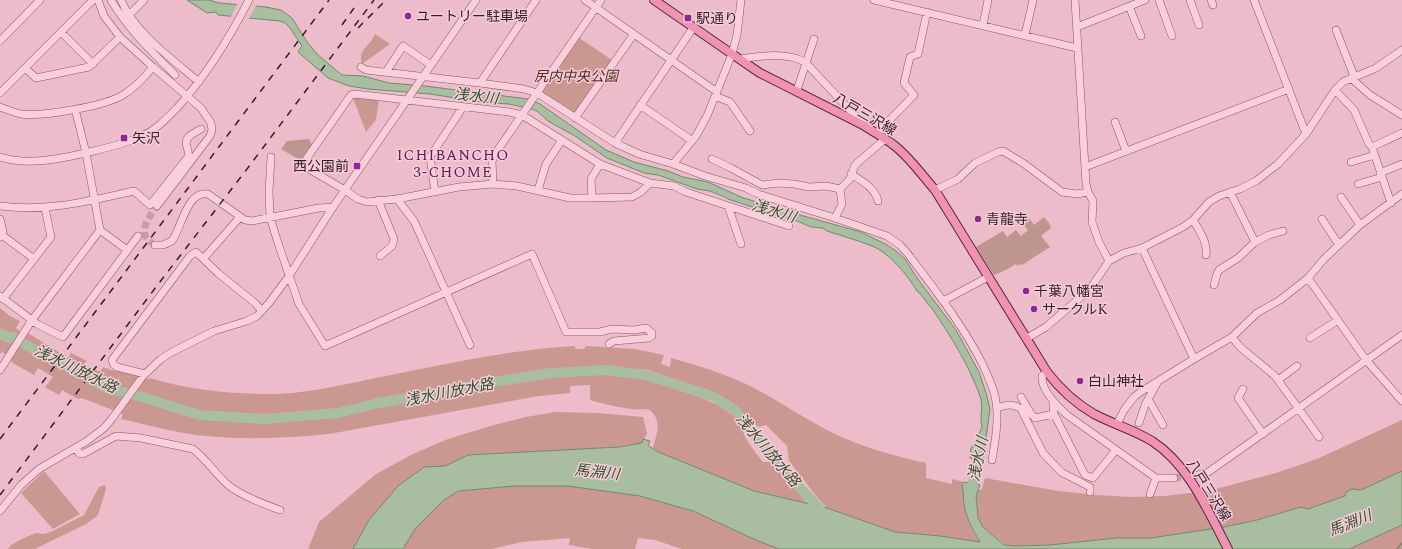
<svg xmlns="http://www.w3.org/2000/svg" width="1402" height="549" font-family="Spectral,'Noto Sans JP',serif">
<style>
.green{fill:#cb9791}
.cemetery{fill:#bf9590}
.water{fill:#a9bea0;stroke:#718b68}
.pier{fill:#edbccb}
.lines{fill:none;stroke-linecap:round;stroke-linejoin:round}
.stream{stroke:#718b68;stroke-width:1.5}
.river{stroke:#a9bea0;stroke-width:10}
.minor-tunnel{stroke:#c89caa;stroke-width:7;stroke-dasharray:7 3.5;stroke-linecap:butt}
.minor-casing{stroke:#85566c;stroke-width:8}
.major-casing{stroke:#522b40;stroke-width:10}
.minor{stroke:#f9cfdc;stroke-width:7}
.major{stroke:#f292b1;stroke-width:8}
.rail{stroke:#341b28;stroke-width:1.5;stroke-dasharray:7 7;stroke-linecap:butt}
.poi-dot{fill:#912694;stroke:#f5ccd8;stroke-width:1.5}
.labels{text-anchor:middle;stroke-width:3;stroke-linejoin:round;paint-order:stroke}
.poi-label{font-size:14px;fill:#341b28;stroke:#f5ccd8;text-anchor:start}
.park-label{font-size:14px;font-style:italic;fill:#502c21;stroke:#f5ccd8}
.street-label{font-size:14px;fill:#341b28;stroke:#f5ccd8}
.water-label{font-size:15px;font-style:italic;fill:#2d542a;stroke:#f5ccd8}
.neighbourhood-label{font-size:15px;letter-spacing:1px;fill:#601a53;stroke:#f5ccd8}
</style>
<rect width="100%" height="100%" fill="#edbccb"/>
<path class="green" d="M375,34L390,44L362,64C357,49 371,46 375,34Z
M578,37L612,60L575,116L540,93Z
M354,96L379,99L376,120L366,132L353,98Z
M0,308L10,316L20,321L16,328L26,336L28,333L68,358L71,353L87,361L84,364L100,372L103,367L115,371L136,374V376L147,379L150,378C188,390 230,394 269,394C303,394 338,386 371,379C438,366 505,350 574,346L576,349H584L586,346L635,349L664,355L661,364L670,367L671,358C697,365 722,373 746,384C773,397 798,415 825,429C857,446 891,455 926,463V478L952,484V479L964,482L962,485C964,493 963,497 964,504C966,517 972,531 980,542L940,536L895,532L827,508L816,496L789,461L787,446L766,425L759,427L747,420L733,405L714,394L649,370L642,369L640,376L684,390L713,403L719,405L741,421C742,438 753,449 763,462H770L788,479L808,505L754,492L656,451L653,448C657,433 663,419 648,409C630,411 608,405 590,400V385L570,386V393L539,396L329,434C288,438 248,440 207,436C178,434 149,425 121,419L123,414L82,398L78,399L62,390L59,395L45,387L53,377L38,368L34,375L11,362L12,359L2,352L0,354Z
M555,412L598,413L643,417L647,433L642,443L619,447L468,455L445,466L424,467L398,486L369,520L353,549H308L319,522L376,474L413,454L448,439L494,425L526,417Z
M1402,420V471L1361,490L1352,489L1346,492V496L1308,509L1301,507L1257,520L1224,527L1151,538H1117L1050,545L1016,546L1005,545L983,527L978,518L976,495L978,490L982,489L985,478L1058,491L1096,495L1130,497L1164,496L1208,491L1276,473L1317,459Z
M44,471L80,514L53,529L21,493Z
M105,485L106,489L98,515L86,524L35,549H8L11,545L26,537L36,533L44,534L53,531L84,515L99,487Z
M514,486H568L640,496L693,511L756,540L779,549H682L655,540L638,538L635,549H592L569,545L570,538L522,542L492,549H403L415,529L444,500L458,491Z
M1402,525V549H1349Z"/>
<path class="cemetery" d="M309,139L313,147L303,162L281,149L287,141Z
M1028,217L1034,225L1044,217L1049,223L1051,228L1041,236L1050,247L1022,265L1021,264L1017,266L1016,264L1006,270L994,275L976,247L1003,231L1007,237L1016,230L1021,236L1028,230L1021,222Z"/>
<path class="water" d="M187,0H209L219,3L266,7L281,10L292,18L307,42L318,55L342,75L363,76L389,83L425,86L528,99L540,104L606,150L634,162L668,171L683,177L708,182L741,197L769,206L783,209L800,215L861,232L887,245L896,251L905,259L917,278L956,330L979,372L986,393L990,409L985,445L983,453V461L970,458L971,448L976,442L982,427C979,417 984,407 980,396C969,365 950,335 931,307C926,303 923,295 917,291C907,275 890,253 872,246C857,240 842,236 827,231L823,228L811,227L790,218L778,217L773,214L728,199L725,197L710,191L697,189L658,175L644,173L607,158L575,136L548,121L537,111L532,109L509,104L481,102L430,94L368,89L349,86L328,78L298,52L302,46L290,28L285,23L280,21L218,15L216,12L207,13Z
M643,439L650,441L648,445L656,451L754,491L827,508L895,532L940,536L980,542C973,530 966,518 964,504C963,497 964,493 962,485L964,482L980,485L976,495L978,518L983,527L1004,545L1016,546L1050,545L1117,538H1151L1224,527L1257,520L1301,507L1308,509L1345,496L1346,492L1352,489L1361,490L1402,471V525L1349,549H779L756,540L693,511L640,496L568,486H514L458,491L444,500L415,529L403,549H353L369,520L398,486L424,467L445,466L468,455L619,447L642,443Z"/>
<path class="pier" d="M238,3L257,4L248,20L230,18Z"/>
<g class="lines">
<path class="stream" d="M1397,549L1402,543"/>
<path class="river" d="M0,333L8,338L13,337L33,349L48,355L106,388L138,396L200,415L265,419L338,413L374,404L493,382L551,373L605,370L646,375L712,396L734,409L776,462L819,508L823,518
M970,497L980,446"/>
<path class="minor-tunnel" d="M155,245C135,235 148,218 157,206
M1174,478L1198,475"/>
<g class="minor-casing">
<path id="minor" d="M98,0L104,16L120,37L153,67L201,108L211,123L212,130L210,136L157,206
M111,0C128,29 152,52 175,75
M121,0C134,32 173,60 199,82
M536,0L480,83L524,89L537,93L615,143L639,154L673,164L705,176L746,188L758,194L835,218L887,236L900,245L908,254C935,290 963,325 983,365C988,377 995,390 996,402C999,421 995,442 992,460
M585,0L717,92
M874,0L1077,48
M1075,0L1086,184L1088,192L1093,201L1092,222L1099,242L1109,261
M1159,0L1172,36
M1190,0L1199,25
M1211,0L1213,5
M1254,0L1306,134
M1129,6L1141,36
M129,15L144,0
M983,25L988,0
M1077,27L1145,0
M1336,30L1354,76
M61,32L93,64
M1025,35L1033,0
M0,41L40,0
M740,59C761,56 785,52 805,62L862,123
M361,67L366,70L480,83
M25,68L36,78L89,67L120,37
M386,72L403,46L431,65
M1351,78L1370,95L1402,115
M797,90L814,39
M1335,90L1354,110L1369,144L1372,147L1391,203
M0,93L93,0
M715,96L730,102L750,131
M640,105L691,140
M0,107C6,109 14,113 21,114C42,117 105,106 123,95C135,88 144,78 153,67
M75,109L86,153L100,230L127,250
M575,118L634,34
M1115,122L1126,151
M877,133L914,95L904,83L910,57L918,54L927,12
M615,143L693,28
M1372,147L1402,133
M0,157C27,165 54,160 81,154C101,149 123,145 142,136C156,130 166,119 177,108C206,76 229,39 249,0
M271,157L269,192L270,217L277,240L299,304L325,346L532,254L566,332H600L612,329L634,330L646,328L652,333V336L649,338L614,341L609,344
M712,159L731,168L762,185L778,183L794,184L809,187L826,186L840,189
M1351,162L1375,155
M673,164L696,136L707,116L732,54L737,35L741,0
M1085,167L1289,89
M1380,173L1402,164
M851,174C862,181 875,188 878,201
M650,183L641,192L632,197L592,198H570L517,186L493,184L459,187L397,199L367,202L358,199L345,190L302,165L351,95L355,94L509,112L522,115L600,164L650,183L674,186L686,192L789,226
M493,184L492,161L497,151L601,0
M1358,184L1382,177
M538,190L546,164L562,140
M935,190L958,179L975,163L998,152L1003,151L1023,163L1062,192L1077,194L1088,192
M435,192L430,157L463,107
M1230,192L1255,242
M1341,197L1360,225
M592,198L591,179L600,164
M397,199L414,221L470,345
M378,200L394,239L392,246L380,256
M0,206C48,212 88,201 134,191L150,205L188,157C189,152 188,151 187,147C183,137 194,133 201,129
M728,206L741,244
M835,218L842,204L840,189L850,179L855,165L885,139
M0,219L3,231L2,235
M1322,219L1339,245
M1193,220C1199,230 1208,243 1206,255
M0,237L2,235L34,259L3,299
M155,245H163L172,241C182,227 187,190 208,194L245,220L252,221L319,208L333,207
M1142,248L1194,359
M204,258L240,217
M34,259L51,237L45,208
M1308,278L1366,360L1402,401
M1214,285L1217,274L1219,270L1238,258L1255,242L1269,235L1283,231
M0,296L37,324L63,337L138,236
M943,301L988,277
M1232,337L1240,347L1275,376L1319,437
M1027,338L1046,327L1090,289L1109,261L1124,253L1142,248L1183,227L1193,220L1209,202L1219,196L1240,189L1256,181L1278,164L1306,134L1335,90L1343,82L1376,68L1402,50
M1310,338L1338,320
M0,370L32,320L100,230
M1047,372L1042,376C1041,390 1057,406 1067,415L1156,478H1174
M145,374L117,367L114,365L112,360L190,256L196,252L219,274L255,303L262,311
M1278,380L1297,366
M1243,389L1238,398L1263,434
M1021,397L1031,414L1035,418L1054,414
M1148,399L1163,425
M1053,402V407L1054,414L1085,475L1093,478L1116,450
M997,408C1006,405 1013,403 1021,409L1043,453L1061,472L1090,487V492
M1139,423L1145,405L1157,383
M1117,424L1124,410L1134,397L1142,391L1194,359L1232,337L1257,313L1280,300L1308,278L1324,259L1360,225L1402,194
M75,448L80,454H83L116,436L141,438L193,449C206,459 215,473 227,484C238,494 266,505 280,510
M1198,475L1207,473L1402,335
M1150,494L1156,478
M0,511L21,485L39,469L87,441L104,428L111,420L143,376L161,359L172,352L214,331L247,321L257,316L269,303L289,276L333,207L476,0"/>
</g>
<g class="major-casing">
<path id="major" d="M654,0L732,54L760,73L863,125C874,132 885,138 895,146C910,158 922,175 935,190L1047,372C1060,389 1075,403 1094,414C1113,424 1134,430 1152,441C1189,465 1208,511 1228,549"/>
</g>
<use href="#minor" class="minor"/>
<use href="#major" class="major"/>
<path class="rail" d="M342,25L354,8
M358,28L386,0
M0,439L329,0
M0,495L156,287L247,169L374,0"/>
</g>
<g class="poi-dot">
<circle cx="408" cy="16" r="4"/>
<rect x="684" y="14" width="8" height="8" rx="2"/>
<rect x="120" y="134" width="8" height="8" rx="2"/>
<rect x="353" y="162" width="8" height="8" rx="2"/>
<circle cx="978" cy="219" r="4"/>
<circle cx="1026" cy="291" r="4"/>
<circle cx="1034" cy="309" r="4"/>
<circle cx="1080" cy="381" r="4"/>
</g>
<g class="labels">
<g class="poi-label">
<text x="416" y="21">ユートリー駐車場</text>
<text x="696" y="23">駅通り</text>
<text x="132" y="143">矢沢</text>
<text x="349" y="171" text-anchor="end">西公園前</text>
<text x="986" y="224">青龍寺</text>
<text x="1034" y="296">千葉八幡宮</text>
<text x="1042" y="314">サークルK</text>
<text x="1088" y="386">白山神社</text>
</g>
<g class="park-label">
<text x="576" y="81">尻内中央公園</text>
</g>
<g class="street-label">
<text transform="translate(865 114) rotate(30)" y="5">八戸三沢線</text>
<text transform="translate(1209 490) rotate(58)" y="5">八戸三沢線</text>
</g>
<g class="water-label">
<text transform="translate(476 96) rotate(7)" y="5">浅水川</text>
<text transform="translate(774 211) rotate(17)" y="5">浅水川</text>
<text transform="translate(76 369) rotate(26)" y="5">浅水川放水路</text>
<text transform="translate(449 392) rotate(-11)" y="5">浅水川放水路</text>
<text transform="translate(768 450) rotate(50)" y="5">浅水川放水路</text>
<text transform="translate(978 459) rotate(-78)" y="5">浅水川</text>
<text transform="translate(597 472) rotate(6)" y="5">馬淵川</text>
<text transform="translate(1350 523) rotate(-22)" y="5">馬淵川</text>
</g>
<g class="neighbourhood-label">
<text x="453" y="160">ICHIBANCHO<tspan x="453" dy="17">3-CHOME</tspan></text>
</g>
</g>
</svg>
